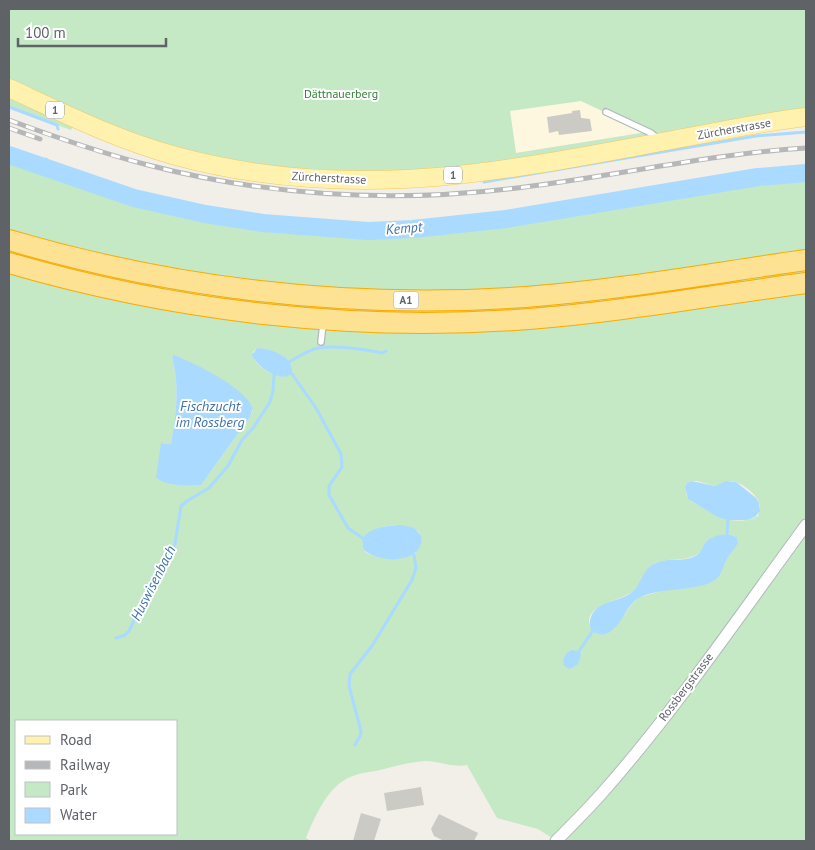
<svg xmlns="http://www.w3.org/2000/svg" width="815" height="850" font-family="'PT Sans',sans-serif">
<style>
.commercial{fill:#fef7e0}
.green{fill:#c5e8c5;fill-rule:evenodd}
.water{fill:#aadaff}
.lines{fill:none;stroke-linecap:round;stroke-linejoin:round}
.stream{stroke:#aadaff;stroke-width:3}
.river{stroke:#aadaff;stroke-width:18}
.building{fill:#cccac5}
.service-casing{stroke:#b5b8bc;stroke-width:8}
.minor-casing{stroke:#b5b8bc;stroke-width:13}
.primary-casing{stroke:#f2c960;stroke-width:19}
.motorway-casing{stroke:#f9ab00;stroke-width:22}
.service{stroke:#fff;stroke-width:5.5}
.minor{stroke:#fff;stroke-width:11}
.primary{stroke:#fff2af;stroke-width:18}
.motorway{stroke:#fde293;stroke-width:20}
.rail-casing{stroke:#b6b7b8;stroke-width:5}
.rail{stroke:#fff;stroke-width:3;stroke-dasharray:9;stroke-linecap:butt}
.labels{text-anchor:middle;stroke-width:4;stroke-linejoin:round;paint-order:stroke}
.shield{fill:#fff;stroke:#8f9295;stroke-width:1}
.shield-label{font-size:11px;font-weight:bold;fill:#5f6368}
.park-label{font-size:12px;fill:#348238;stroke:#fff}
.street-label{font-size:12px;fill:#5f6368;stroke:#fff}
.water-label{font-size:14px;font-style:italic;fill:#4174aa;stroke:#fff}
</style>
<rect width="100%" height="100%" fill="#f1efe8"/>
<path class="commercial" d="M581,101L648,132L516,153L510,110Z"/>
<path class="green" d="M9,9H806V117L465,174L254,172L76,120L71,130L9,108ZM581,101L647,132L516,153L510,111Z
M9,149L132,191L216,211L314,220L359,235L413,234L495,226L742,184L806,178V841H557L538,829L497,818L467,765C453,768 440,761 425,761C410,762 395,766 380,770C370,772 359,773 350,777C328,786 314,818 306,838L311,841H9ZM257,348C271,350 295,356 292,374C281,381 260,370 255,360C254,360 253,353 253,352ZM174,356C205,367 229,383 252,406L253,410L250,417L201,485L171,484L157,479L162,443L171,444C176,415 180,387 172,357ZM690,481H697L715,486C720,484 725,481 731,481C740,481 757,494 759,503C761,507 759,512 758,516C739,526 722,519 706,509C693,501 684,503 686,484ZM395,525L418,531L421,535L416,552C405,562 378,560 365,552L362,544C367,530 382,526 395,525ZM727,534L737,537L738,541L727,558L721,573L698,586L666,590L640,597L632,604L614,629L602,635L592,632C577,604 621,602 633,591C641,583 644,571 654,564C664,557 684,562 696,555C711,547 705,537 727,534ZM16,721H176V834H16Z"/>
<path class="water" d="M257,348C271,349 295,356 292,374C280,383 257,367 252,355Z
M174,355C196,364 243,386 253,408L250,417L201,485C187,485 168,487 156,478L161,443L171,444C176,414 180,387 172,357Z
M691,481L715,486L726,481L736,482L756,498L759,503L760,511L755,517L747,520H728L718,517L688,499L685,487L687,483Z
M401,525L414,528L421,535C426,564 379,564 364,550C355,529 387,525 401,525Z
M727,534L737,537L738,543C735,549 730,553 727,559C724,564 723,571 719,576C706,593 659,586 639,598C623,607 622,631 602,635L592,632C589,627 589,623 591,617C598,599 620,603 632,592C642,583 642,569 656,563C668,557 685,563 697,555C700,553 702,549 704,545C709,537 717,535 727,534Z
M571,650L579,651L581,655L578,664L570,669L564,666C562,659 565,654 571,650Z"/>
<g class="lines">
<path class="stream" d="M9,107L57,125L58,129
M44,168L46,159
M484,182L756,136L806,132
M289,362C298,357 308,350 318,348C338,345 362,349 382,353L386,351
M292,374L316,408L341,454L342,467L329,486V495L348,528L364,539
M727,534L728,520
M116,638L125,635L129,631L143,601L175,544L181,506L187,501L209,488L228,466L242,440L253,428L270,402L273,391L274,375
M579,651L592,632
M355,745L360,736L361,731L349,686L350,674L372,646L412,580L416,568L414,555"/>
<path class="river" d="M9,155L134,198L205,214L263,223L368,231L413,229L506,219L758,177L806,173"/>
</g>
<path class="building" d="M580,110L581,118L590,119L592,131L559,135L558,131L549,133L547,117L572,113V111Z
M421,787L424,805L387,811L384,793Z
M361,813L381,819L374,841H353Z
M439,814L478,833L474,841H444L434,836L431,829Z"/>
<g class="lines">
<g class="service-casing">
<path id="service" d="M606,112L651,133L657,138
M321,342L323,324"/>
</g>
<g class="minor-casing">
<path id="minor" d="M556,841C572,825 588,809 603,792C677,708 740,615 806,525"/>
</g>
<g class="primary-casing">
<path id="primary" d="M9,88C63,113 117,140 176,156C260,179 350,184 437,177C516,170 595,154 672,140C717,132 761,122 806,117"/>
</g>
<g class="motorway-casing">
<path id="motorway" d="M9,240C176,289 351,309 525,297C620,290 713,273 806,260
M9,263C177,312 354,332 529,319C622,312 714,295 806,283"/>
</g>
<use href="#service" class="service"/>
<use href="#minor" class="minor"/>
<use href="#primary" class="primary"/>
<use href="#motorway" class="motorway"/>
<g class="rail-casing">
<path id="rail" d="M9,120C55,137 101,153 148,165C265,195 387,203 508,189C608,178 706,154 806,148
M9,128L40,139"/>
</g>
<use href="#rail" class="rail"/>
</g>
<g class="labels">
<g class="shield">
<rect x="46" y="101.5" width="18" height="17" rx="4"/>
<rect x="444" y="166.5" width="18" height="17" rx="4"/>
<rect x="393.5" y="291.5" width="25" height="17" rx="4"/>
</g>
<g class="shield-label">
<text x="55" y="114">1</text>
<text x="453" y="179">1</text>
<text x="406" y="304">A1</text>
</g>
<g class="park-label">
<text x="341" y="98">Dättnauerberg</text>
</g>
<g class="street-label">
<text transform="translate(734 129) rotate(-10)" y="4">Zürcherstrasse</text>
<text transform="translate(329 178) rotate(3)" y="4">Zürcherstrasse</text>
<text transform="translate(686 687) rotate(-53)" y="4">Rossbergstrasse</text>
</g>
<g class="water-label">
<text transform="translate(404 228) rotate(-5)" y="5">Kempt</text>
<text x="210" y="411">Fischzucht<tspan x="210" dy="16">im Rossberg</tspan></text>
<text transform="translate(153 583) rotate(-63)" y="5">Huswisenbach</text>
</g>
</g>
<rect width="815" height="850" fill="none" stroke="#5f6368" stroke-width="20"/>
<rect x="15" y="720" width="162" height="115" fill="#ffffff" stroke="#bfc1c3"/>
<rect x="25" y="736" width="25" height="8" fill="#fff2af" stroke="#bfc1c3"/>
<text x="60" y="745" font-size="15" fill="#5f6368">Road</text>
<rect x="25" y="761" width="25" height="8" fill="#b6b7b8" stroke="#bfc1c3"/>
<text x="60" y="770" font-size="15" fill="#5f6368">Railway</text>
<rect x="25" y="782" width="25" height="15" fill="#c5e8c5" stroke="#bfc1c3"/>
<text x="60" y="795" font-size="15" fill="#5f6368">Park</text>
<rect x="25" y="808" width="25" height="15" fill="#aadaff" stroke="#bfc1c3"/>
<text x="60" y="820" font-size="15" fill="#5f6368">Water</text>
<path d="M18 38v8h148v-8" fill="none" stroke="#5f6368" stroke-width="2.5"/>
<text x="25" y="38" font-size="15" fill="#5f6368" stroke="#ffffff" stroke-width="4" paint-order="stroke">100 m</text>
</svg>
